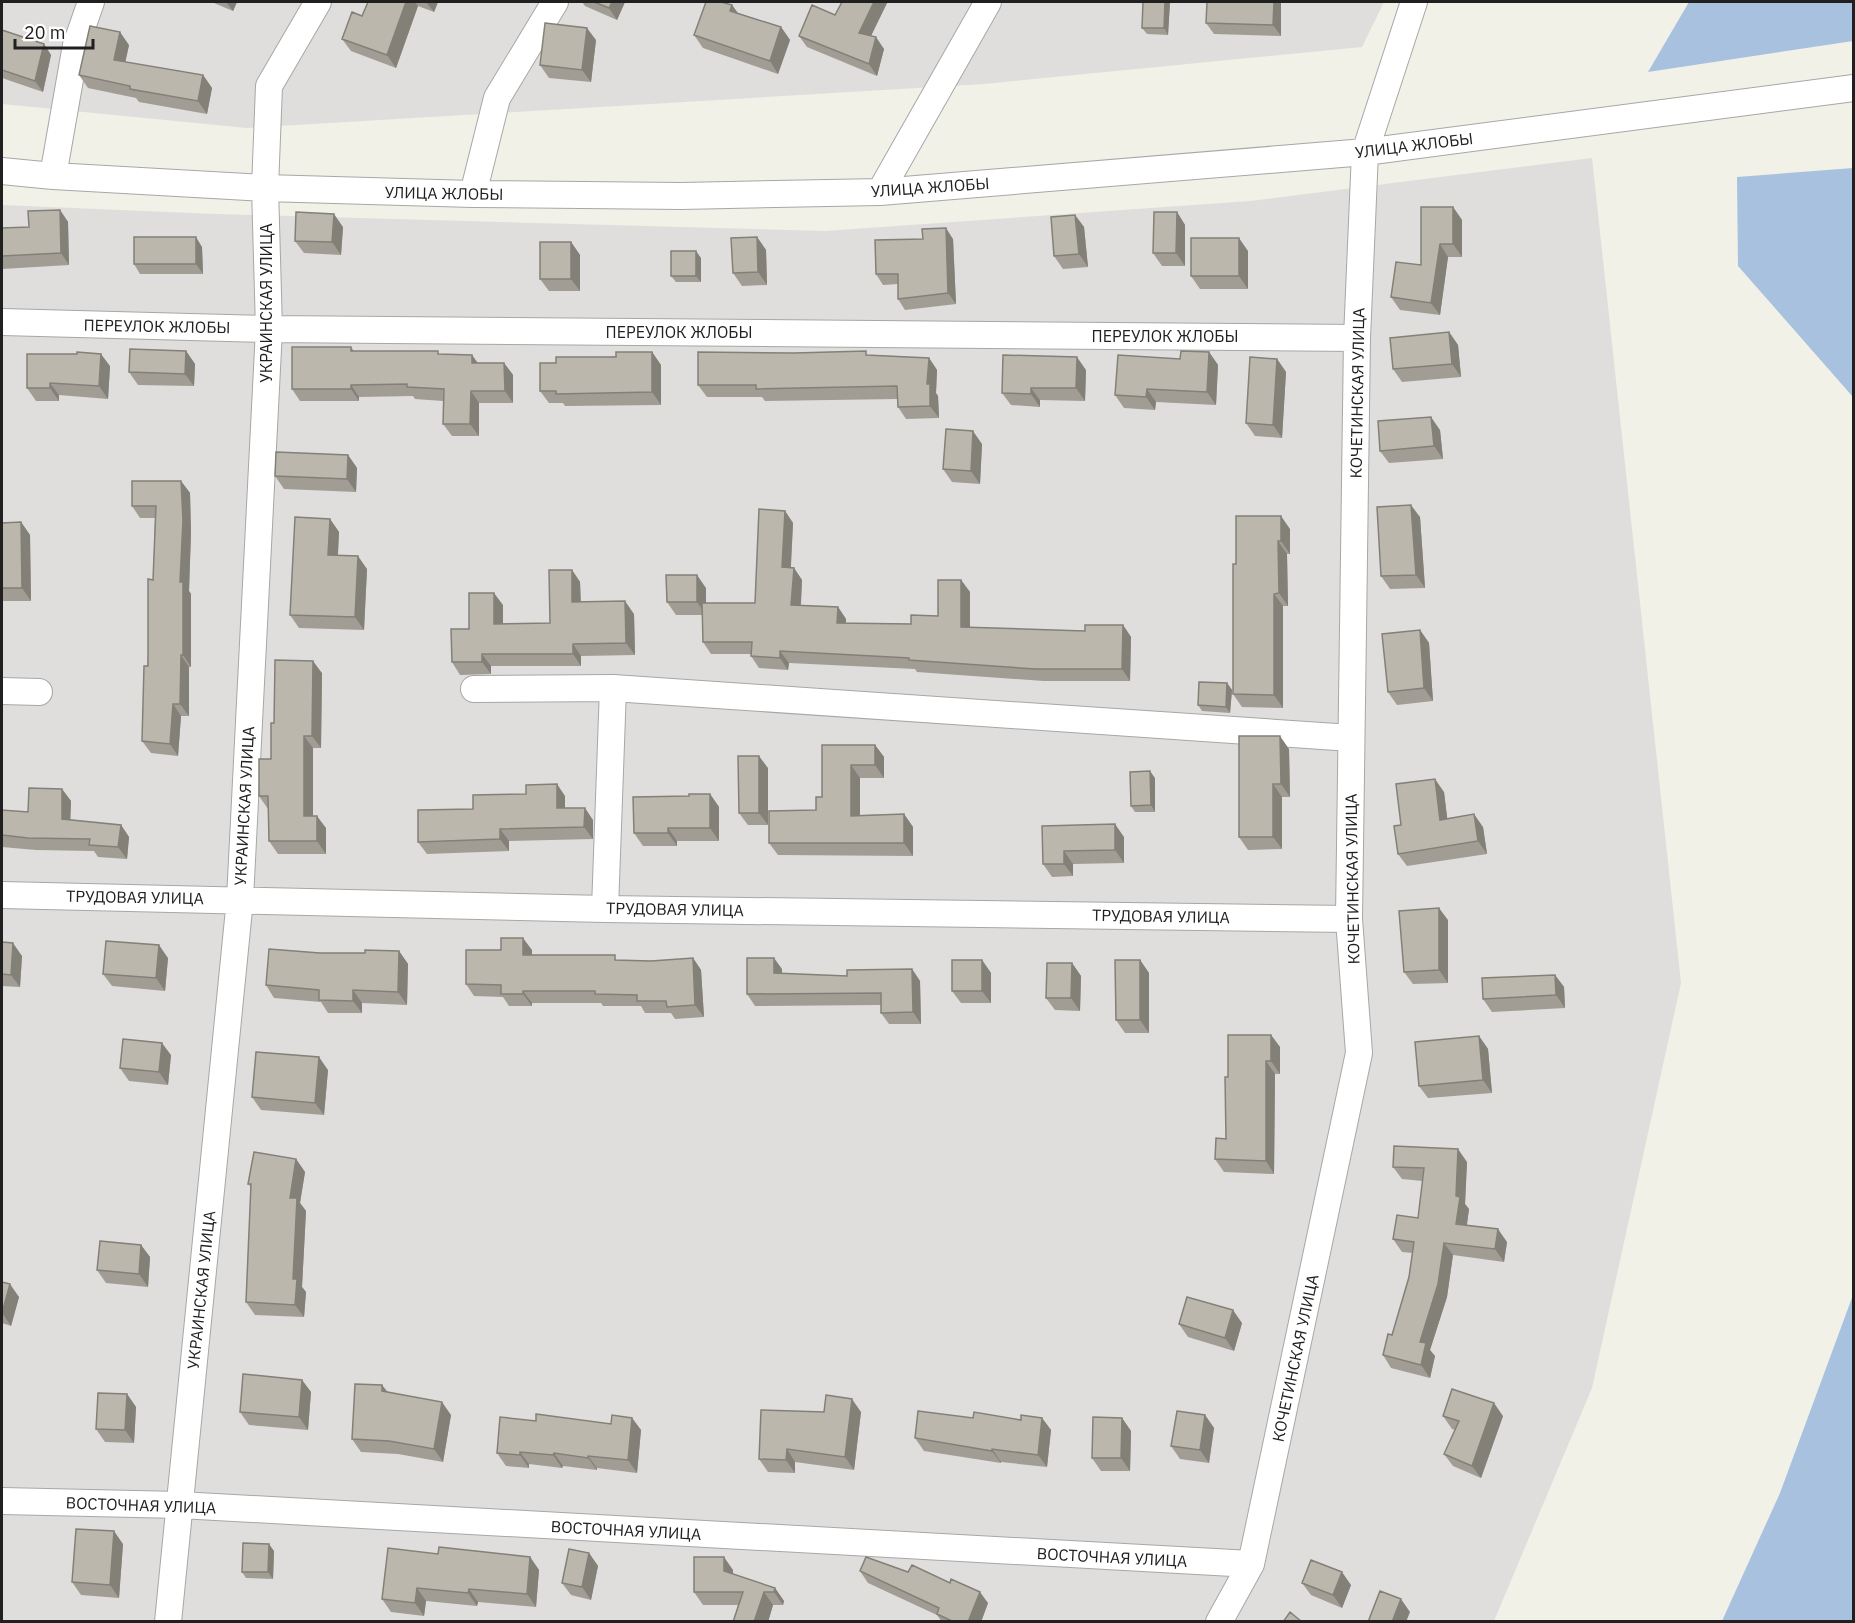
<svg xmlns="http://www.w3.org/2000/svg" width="1855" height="1623" font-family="'IBM Plex Sans',sans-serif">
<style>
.residential{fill:#dfdedd}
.water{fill:#a7c1df}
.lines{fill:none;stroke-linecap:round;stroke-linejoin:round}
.minor-casing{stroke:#a7a7a7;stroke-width:28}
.minor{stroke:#fff;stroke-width:26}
.wall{fill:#a19d94}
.shaded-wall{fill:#838078}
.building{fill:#bbb7ac;stroke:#838078;stroke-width:1.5}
.labels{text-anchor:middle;stroke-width:4.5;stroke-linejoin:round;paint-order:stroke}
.street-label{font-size:16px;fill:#202020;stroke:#fff}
</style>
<rect width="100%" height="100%" fill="#f1f1e7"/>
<path class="residential" d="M2,2H1384L1362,47L984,84L247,128L2,104Z
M1592,158L1681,983L1592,1388L1494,1621L2,1622V205L216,214L825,231L1250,201Z"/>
<path class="water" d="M1689,2H1853V41L1648,72Z
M1853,168H1854L1853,397L1738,266L1737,177Z
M1853,1295V1621H1722L1780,1493Z"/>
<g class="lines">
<g class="minor-casing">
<path id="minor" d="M2,171L53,176L265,188L473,194L681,196L880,192L1365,152L1854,88
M53,176L76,45L91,2
M880,192L988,2
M473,194L497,98L555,2
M2,322L269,329L1357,338
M474,689L613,688L1351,738
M2,691L39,692
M2,895L605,909L1349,919
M605,909L613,688
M2,1501L180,1505L1251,1564
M168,1622L240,899L269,329L265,188L269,86L318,2
M1219,1622L1251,1564L1359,1053L1349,919L1357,338L1365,152L1414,2"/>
</g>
<use href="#minor" class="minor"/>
</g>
<path class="wall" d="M212,2H237L233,11L214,3Z
M368,2H438L434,12L418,6L396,68L351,51L342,39L362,16Z
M582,2H625L617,20L585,6Z
M842,2H885L887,3L871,36L884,49L877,76L807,47L799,36L835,15Z
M1170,2L1168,35L1147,34L1142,28Z
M1281,2V36L1214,34L1206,23Z
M732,5L738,13L781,27L790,40L778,74L703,48L694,35Z
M2,30L44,44L51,55L43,92L2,78Z
M596,40L591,82L549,78L540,65Z
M129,45L125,62L203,75L212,88L207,114L139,102L136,98L88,88L79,75Z
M1453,207L1462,220V257H1448L1440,315L1400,310L1391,297L1421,265Z
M60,210L68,222L69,265L2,269V228L29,227Z
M1177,212L1185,225V266H1162L1153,253Z
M1075,215L1084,227L1088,267L1063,269L1054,256Z
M343,227L341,255L304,253L295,241Z
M757,237L766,250L767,285L742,286L733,273Z
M953,239L956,304L905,310L898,299V284L883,285L876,274Z
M571,242L580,255V291H549L540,279Z
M202,247L203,274H140L134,264Z
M1248,251V289H1200L1191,276Z
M701,258V282H676L671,276Z
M1449,332L1458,345L1461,377L1402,382L1393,369Z
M351,347L354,351L472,355L478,363H504L513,375V403H479V436H452L443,424V401L415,399L413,396L359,397V401H300L292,389Z
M186,351L195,364L194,386L138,385L129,372Z
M652,352L661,365V405L565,406L563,403H549L540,391L556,363Z
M1209,352L1218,365L1216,405L1156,402L1155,410L1124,408L1115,395L1180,359Z
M869,355L929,358L937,370L936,393L938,396L939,418L906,419L898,407L897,399L765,401L762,397H707L698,385Z
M1277,359L1286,372L1282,438L1255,436L1246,423Z
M110,366L108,399L59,395V401H36L27,388Z
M1086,370L1085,401L1040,400V407L1011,405L1002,393Z
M1440,430L1443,459L1389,463L1380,451Z
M982,444L980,484L952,482L943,469Z
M348,455L357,468L356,492L284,489L275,476Z
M181,481L190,493L191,532L189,591L191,594V667H189V716H181L178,756L151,753L142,741L153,580L155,518H140L132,506Z
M785,511L793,523L791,568H794L802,580L801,606L838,607L846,619V623L911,624L938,616L961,580L970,592V628L1085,631L1123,625L1131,637L1130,681H1044L917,672L915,669L789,663L788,670L759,668L751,656V654H711L703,642L702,615H676L667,602L706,588V603H755Z
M1420,517L1425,588L1390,589L1381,576Z
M330,519L339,532L338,556L367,569L364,630L299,628L290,615Z
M21,522L30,535L31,601H2V523Z
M1290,529V554H1287L1288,606H1283V708L1242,707L1233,694L1236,564Z
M572,570L580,582L581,602L634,614L635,655L581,656V666H491V674L460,675L452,662L469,629L503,605V624L550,623Z
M1420,630L1429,643L1433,701L1397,705L1388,692Z
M322,673L321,748H313V816L326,828V854H278L269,841L268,809L259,796L271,759L274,723Z
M1227,683L1232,690L1230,713L1202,711L1198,705Z
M822,745H875L884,757V778H860V815L904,814L913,827V856L778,855L769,843L816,810L822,797Z
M1289,749L1290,797H1282V849L1248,850L1239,837Z
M768,768V825H748L739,813Z
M1155,778V812H1135L1131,806Z
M62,789L71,801L70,820L121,825L129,837L127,859L98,857L94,851L36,850L2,847V810L28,812Z
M1444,792L1447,818L1483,827L1487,854L1407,866L1398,854L1401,825Z
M710,794L719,807V841H677V846H643L634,833L689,796Z
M565,796V808L593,820V839L509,841V851L427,854L418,842L473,809Z
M1042,826L1124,837V863L1073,864V876L1052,877L1043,864Z
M1448,920V983L1413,984L1404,972Z
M2,942L22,956L20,987L2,986Z
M501,950H532V955L618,960L651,961L693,958L701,970L704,1017L675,1019L671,1013H645L641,1006H603L601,1003H532V1006H509L503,997L474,996L466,984Z
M399,951L408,964L407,1005L362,1003V1013H328L321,1002L274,998L266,985L320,953H365Z
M168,958L165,991L112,986L103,974Z
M982,960L991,973V1003H961L952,991Z
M1140,960L1149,973V1033H1125L1116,1020Z
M1072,963L1081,976L1080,1011L1055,1010L1046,998Z
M782,969V974L847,976L912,969L920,981L921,1024H889L881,1013V1005L755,1006L747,994Z
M1555,975L1564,987L1565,1008L1492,1012L1483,999Z
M1271,1035L1280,1047V1074H1275L1274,1174L1224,1172L1215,1159L1226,1139L1228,1077Z
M1479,1036L1488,1049L1492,1093L1428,1098L1419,1086Z
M171,1055L168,1085L129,1081L120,1068Z
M328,1070L324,1115L261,1110L252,1097Z
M296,1159L305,1172L300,1203L306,1211L302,1287L306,1292L304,1317L255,1315L246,1302L251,1187L248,1184Z
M1467,1162L1465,1204L1469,1209L1467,1225L1507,1242L1504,1262L1453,1255L1447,1297L1430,1350L1435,1356L1430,1378L1391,1368L1383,1355L1392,1335L1409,1277L1413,1253L1402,1252L1393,1239L1418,1218L1423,1181L1402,1179L1393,1167Z
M141,1245L150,1257L148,1287L106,1283L97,1270Z
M2,1282L19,1297L11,1326L2,1323Z
M1242,1323L1234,1351L1188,1337L1179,1324Z
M302,1380L311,1392L308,1430L249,1425L240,1412Z
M382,1385L388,1392L451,1415L443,1462L398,1454L361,1452L352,1439Z
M127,1394L136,1407L134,1443L105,1442L96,1429Z
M861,1412L854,1470L795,1462V1473L768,1472L759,1459Z
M1205,1415L1214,1428L1209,1463L1180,1459L1171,1446Z
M1443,1416H1503L1481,1478L1453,1466L1444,1454L1455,1430L1452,1429Z
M632,1418L641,1430L637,1473L597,1468V1470L563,1466L562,1468L529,1464V1468L506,1466L497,1453L536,1421L611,1424Z
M973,1418L1021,1420L1042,1418L1051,1430L1047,1467L1001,1462V1463L924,1451L915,1438Z
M1122,1418L1131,1431L1130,1471H1101L1092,1458Z
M123,1544L119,1598L81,1595L72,1582Z
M274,1551L273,1579L246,1578L242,1572Z
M589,1553L598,1566L591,1600L571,1595L562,1583Z
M438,1554L530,1557L539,1570L536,1607L478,1602L477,1606L426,1601L424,1616L391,1612L382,1599Z
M733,1570V1574L775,1588L784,1601L783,1605H773L768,1622H733L738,1605H703L694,1592Z
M860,1571L988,1603L981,1622H942L937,1615L868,1583Z
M1302,1583L1351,1585L1342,1608L1311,1595Z"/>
<path class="shaded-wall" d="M226,2H237L233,11Z
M406,2H415L418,6L396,68L387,55Z
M426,2H438L434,12Z
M612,2H625L617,20L609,8Z
M874,2H885L887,3L867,44L859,33Z
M1165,2H1170L1168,35L1164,28Z
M1274,2H1281V36L1273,25Z
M732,5L741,18L730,11Z
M781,27L790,40L778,74L770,61Z
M587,28L596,40L591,82L582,70Z
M120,32L129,45L123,73L114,60Z
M876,37L884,49L877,76L869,64Z
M44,44L51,55L43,92L35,81Z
M203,75L212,88L207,114L198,101Z
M1453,207L1462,220V257L1453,244Z
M60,210L68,222L69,265L61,253Z
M1177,212L1185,225V266L1176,253Z
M334,214L343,227L341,255L332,242Z
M1075,215L1084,227L1088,267L1079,254Z
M946,228L953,239L956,304L948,293Z
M196,237L202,247L203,274L196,264Z
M757,237L766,250L767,285L758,272Z
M1239,238L1248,251V289L1239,276Z
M571,242L580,255V291L571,279Z
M1440,244L1448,257L1440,315L1431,303Z
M696,251L701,258V282L696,276Z
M1449,332L1458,345L1461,377L1452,364Z
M186,351L195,364L194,386L185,374Z
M652,352L661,365V405L652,392Z
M1209,352L1218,365L1216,405L1207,392Z
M101,354L110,366L108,399L99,386Z
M472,355L480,367L472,363Z
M1077,357L1086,370L1085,401L1076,388Z
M929,358L937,370L936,393L938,396L939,418L930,406L927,384Z
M1277,359L1286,372L1282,438L1273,425Z
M504,363L513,375V403L505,391Z
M50,383L59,395V401L50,388Z
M351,385L359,397V401L351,389Z
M1031,388L1040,400V407L1031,394Z
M1147,389L1156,402L1155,410L1146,397Z
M471,391L479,403V436L470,424Z
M1431,417L1440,430L1443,459L1434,446Z
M973,431L982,444L980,484L971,471Z
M348,455L357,468L356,492L347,479Z
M181,481L190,493L191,532L189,591L191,594V667L183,655L180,582Z
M1411,505L1420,517L1425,588L1416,575Z
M785,511L793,523L790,579L782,567Z
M1281,516L1290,529V554L1281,541Z
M330,519L339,532L337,568L328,555Z
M21,522L30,535L31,601L22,588Z
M1278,541L1287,554L1288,606L1279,593Z
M358,556L367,569L364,630L355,617Z
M794,568L802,580L800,617L791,605Z
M572,570L580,582L581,615L572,602Z
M697,575L706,588V615L697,602Z
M961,580L970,592V639L961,627Z
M494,593L503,605V636L494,624Z
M1274,594L1283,606V708L1274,695Z
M625,601L634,614L635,655L626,643Z
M838,607L846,619V635L837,623Z
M1123,625L1131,637L1130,681L1122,669Z
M1420,630L1429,643L1433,701L1424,688Z
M573,644L581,656V666L573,654Z
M780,651L789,663L788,670L780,658Z
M482,654L491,666V674L482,662Z
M181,655L189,667V716L180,704Z
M313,661L322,673L321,748L312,736Z
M1227,683L1232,690L1230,713L1226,707Z
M173,704L181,716L178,756L170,744Z
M304,736L313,748V829L304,816Z
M1280,736L1289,749L1290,797L1281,784Z
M875,745L884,757V778L875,765Z
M759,756L768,768V825L759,813Z
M851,765L860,778V828L851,816Z
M1150,771L1155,778V812L1151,805Z
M1435,779L1444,792L1449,832L1440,820Z
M557,784L565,796V820L557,808Z
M1273,784L1282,797V849L1273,837Z
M62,789L71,801L70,831L62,819Z
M710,794L719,807V841L710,828Z
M585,808L593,820V839L584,827Z
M904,814L913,827V856L904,843Z
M1474,814L1483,827L1487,854L1478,841Z
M317,816L326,828V854L317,841Z
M1115,824L1124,837V863L1115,850Z
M121,825L129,837L127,859L118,847Z
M668,828L677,841V846L668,833Z
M500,829L509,841V851L500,839Z
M1064,851L1073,864V876L1064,864Z
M1439,908L1448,920V983L1439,970Z
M523,938L532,950V967L523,955Z
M13,943L22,956L20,987L11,975Z
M159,945L168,958L165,991L156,978Z
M399,951L408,964L407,1005L398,992Z
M693,958L701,970L704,1017L695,1005Z
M774,958L782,969V985L774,973Z
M982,960L991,973V1003L982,991Z
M1140,960L1149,973V1033L1140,1020Z
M1072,963L1081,976L1080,1011L1071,998Z
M912,969L920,981L921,1024L913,1012Z
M1555,975L1564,987L1565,1008L1556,995Z
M353,990L362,1003V1013L353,1001Z
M523,991L532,1003V1006L523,994Z
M1271,1035L1280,1047V1074L1271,1061Z
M1479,1036L1488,1049L1492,1093L1483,1080Z
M162,1043L171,1055L168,1085L159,1072Z
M319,1057L328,1070L324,1115L315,1103Z
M1266,1061L1275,1074L1274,1174L1266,1161Z
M1458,1149L1467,1162L1465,1204L1469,1209L1465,1237L1456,1224V1196Z
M296,1159L305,1172L300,1203L306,1211L302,1287L306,1292L304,1317L295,1305L293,1279L290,1198Z
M1498,1229L1507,1242L1504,1262L1495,1249Z
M1444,1243L1453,1255L1447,1297L1430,1350L1435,1356L1430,1378L1421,1365L1420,1342Z
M141,1245L150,1257L148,1287L139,1274Z
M10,1284L19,1297L11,1326L2,1313Z
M1233,1310L1242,1323L1234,1351L1225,1338Z
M302,1380L311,1392L308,1430L299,1417Z
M382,1385L391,1398L382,1391Z
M127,1394L136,1407L134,1443L125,1430Z
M852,1399L861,1412L854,1470L845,1457Z
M442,1402L451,1415L443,1462L434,1449Z
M1494,1403L1503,1416L1481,1478L1472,1466Z
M1205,1415L1214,1428L1209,1463L1200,1450Z
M632,1418L641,1430L637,1473L628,1460Z
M1042,1418L1051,1430L1047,1467L1038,1455Z
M1122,1418L1131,1431L1130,1471L1121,1458Z
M787,1449L795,1462V1473L786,1460Z
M992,1449L1001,1462V1463L992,1451Z
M520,1452L529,1464V1468L520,1455Z
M554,1453L563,1466L562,1468L553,1455Z
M588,1456L597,1468V1470L588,1458Z
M114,1531L123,1544L119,1598L110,1585Z
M269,1544L274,1551L273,1579L268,1572Z
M589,1553L598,1566L591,1600L582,1587Z
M530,1557L539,1570L536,1607L527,1594Z
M724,1557L733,1570V1584L724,1571Z
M1342,1572L1351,1585L1342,1608L1333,1595Z
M417,1588L426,1601L424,1616L415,1603Z
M775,1588L784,1601L783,1605L774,1592Z
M469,1589L478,1602L477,1606L468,1593Z
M764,1592L773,1605L768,1622H754Z
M980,1592L988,1603L981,1622H968Z
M1401,1599L1410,1612L1406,1622H1392Z"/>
<path class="building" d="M368,2H406L387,55L342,39L352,12L362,16Z
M594,2H612L609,8Z
M706,2H721L732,5L730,11L781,27L770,61L694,35Z
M842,2H874L859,33L876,37L869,64L799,36L812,5L835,15Z
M1143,2H1165L1164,28H1142Z
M1207,2H1274L1273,25L1206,23Z
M545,23L587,28L582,70L540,65Z
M90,26L120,32L114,60L203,75L198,101L130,89V86L79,75Z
M2,30L44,44L35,81L2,70Z
M1421,207H1453V244H1440L1431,303L1391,297L1396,262L1421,265Z
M60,210L61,253L2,256V228L29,227L28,211Z
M296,212L334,214L332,242L295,241Z
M1154,212H1177L1176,253H1153Z
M1075,215L1079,254L1054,256L1051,217Z
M946,228L948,293L898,299V274H876L875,240L923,239L922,229Z
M134,237H196V264H134Z
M757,237L758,272L733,273L731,238Z
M1191,238H1239V276H1191Z
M540,242H571V279H540Z
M671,251H696V276H671Z
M1449,332L1452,364L1393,369L1390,338Z
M292,347H351V351H438V354L472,355V363H504L505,391H471L470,424H443L444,389L407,387V384L351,385V389H292Z
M130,349L186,351L185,374L129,372Z
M866,351V355L929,358L927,384H930V406L898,407L897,386L756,389V385H698V352L794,353Z
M1181,351L1209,352L1207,392L1147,389L1146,397L1115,395L1118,355L1180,359Z
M77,352L101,354L99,386L50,383V388H27V354H77Z
M616,352H652V392L556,394V391H540V363H556V357H616Z
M1003,355L1077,357L1076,388H1031V394L1002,393Z
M1250,357L1277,359L1273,425L1246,423Z
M1431,417L1434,446L1380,451L1378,421Z
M946,429L973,431L971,471L943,469Z
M276,452L348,455L347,479L275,476Z
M132,481H181L183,520L180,582H183V655H181L180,704H173L170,744L142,741L144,666H148V579L153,580L156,506H132Z
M1411,505L1416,575L1381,576L1377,507Z
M759,509L785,511L782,567L794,568L791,605L838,607L837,623L911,624V615L938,616V580H961V627L1085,631V625H1123L1122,669H1035L909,660V658L780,651V658L751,656L752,642H703L702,603H755Z
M1236,516H1281V541H1278L1279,593L1274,594V695L1233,694V564H1236Z
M295,517L330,519L328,555L358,556L355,617L290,615Z
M21,522L22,588H2V523Z
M549,570H572V602L625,601L626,643L573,644V654H482V662H452L451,629H469V593H494V624L550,623Z
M666,575H697V602H667Z
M1420,630L1424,688L1388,692L1382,634Z
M275,660L313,661L312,736H304V816H317V841H269L268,796H259V759H271V723H274Z
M1199,682L1227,683L1226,707L1198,705Z
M1239,736H1280L1281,784H1273V837H1239Z
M822,745H875V765H851V816L904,814V843H769V811L816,810V797H822Z
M738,756H759V813H739Z
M1150,771L1151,805L1131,806L1130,772Z
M1435,779L1440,820L1474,814L1478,841L1398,854L1394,826L1401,825L1396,784Z
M557,784V808H585L584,827L500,829V839L418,842V810L473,809V795L526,794V785Z
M29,788L62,789V819L121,825L118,847L89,845L90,839L28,838L2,835V810L28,812Z
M689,794H710V828H668V833H634L633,797L689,796Z
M1115,824V850L1064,851V864H1043L1042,826Z
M1439,908V970L1404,972L1399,911Z
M501,938H523V955H615V960L651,961L693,958L695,1005L667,1007L666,1001H637V995L595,994V991H523V994H501V985L466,984V950H501Z
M106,941L159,945L156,978L103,974Z
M2,942L13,943L11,975L2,974Z
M269,949L320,953H365V950L399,951L398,992L353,990V1001L319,1000V990L266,985Z
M747,958H774V973L847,976V970L912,969L913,1012L881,1013V993L747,994Z
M952,960H982V991H952Z
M1115,960H1140V1020H1116Z
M1047,963H1072L1071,998H1046Z
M1555,975L1556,995L1483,999L1482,978Z
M1228,1035H1271V1061H1266V1161L1215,1159L1216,1138L1226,1139L1225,1077H1228Z
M1479,1036L1483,1080L1419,1086L1415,1042Z
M123,1039L162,1043L159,1072L120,1068Z
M256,1052L319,1057L315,1103L252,1097Z
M1394,1146L1458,1149L1456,1196L1460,1197L1456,1224L1498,1229L1495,1249L1444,1243L1438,1284L1420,1342L1426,1343L1421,1365L1383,1355L1388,1334L1392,1335L1409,1277L1414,1242L1393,1239L1397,1215L1418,1218L1424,1168L1393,1167Z
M254,1152L296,1159L290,1198H297L293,1279H297L295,1305L246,1302L251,1184H248Z
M100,1241L141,1245L139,1274L97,1270Z
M2,1282L10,1284L2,1313Z
M1187,1297L1233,1310L1225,1338L1179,1324Z
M243,1374L302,1380L299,1417L240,1412Z
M355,1384L382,1385V1391L442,1402L434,1449L389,1441L352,1439Z
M1452,1389L1494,1403L1472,1466L1444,1454L1459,1421L1443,1416Z
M98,1393L127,1394L125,1430L96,1429Z
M826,1395L852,1399L845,1457L787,1449L786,1460L759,1459L761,1410L824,1412Z
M918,1411L973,1418L974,1412L1021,1420V1415L1042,1418L1038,1455L992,1449V1451L915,1438Z
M1177,1411L1205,1415L1200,1450L1171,1446Z
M536,1414L611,1424L612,1415L632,1418L628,1460L588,1456V1458L554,1453L553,1455L520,1452V1455L497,1453L500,1417L536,1421Z
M1093,1417L1122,1418L1121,1458H1092Z
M76,1529L114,1531L110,1585L72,1582Z
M243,1543L269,1544L268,1572H242Z
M439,1547L530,1557L527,1594L469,1589L468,1593L417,1588L415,1603L382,1599L388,1548L438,1554Z
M569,1549L589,1553L582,1587L562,1583Z
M694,1557H724V1571L775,1588L774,1592H764L754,1622H733L743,1592H694Z
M866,1557L908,1572L912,1565L950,1583L951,1579L980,1592L968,1622H954L937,1614L939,1608L860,1571Z
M1311,1560L1342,1572L1333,1595L1302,1583Z
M1380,1591L1401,1599L1392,1622H1368Z
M1290,1612L1302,1622H1283Z"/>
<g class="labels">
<g class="street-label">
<text transform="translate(1414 145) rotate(-7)" y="6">УЛИЦА ЖЛОБЫ</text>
<text transform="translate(930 187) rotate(-4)" y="6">УЛИЦА ЖЛОБЫ</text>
<text transform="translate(444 193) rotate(1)" y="6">УЛИЦА ЖЛОБЫ</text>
<text transform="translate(266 303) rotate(-90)" y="6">УКРАИНСКАЯ УЛИЦА</text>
<text transform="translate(157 326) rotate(1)" y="6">ПЕРЕУЛОК ЖЛОБЫ</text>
<text x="679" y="338">ПЕРЕУЛОК ЖЛОБЫ</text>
<text x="1165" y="342">ПЕРЕУЛОК ЖЛОБЫ</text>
<text transform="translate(1357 393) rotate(-89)" y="6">КОЧЕТИНСКАЯ УЛИЦА</text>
<text transform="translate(244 806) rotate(-87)" y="6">УКРАИНСКАЯ УЛИЦА</text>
<text transform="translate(1352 879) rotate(-91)" y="6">КОЧЕТИНСКАЯ УЛИЦА</text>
<text transform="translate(135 897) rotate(1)" y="6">ТРУДОВАЯ УЛИЦА</text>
<text transform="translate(675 909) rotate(1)" y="6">ТРУДОВАЯ УЛИЦА</text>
<text transform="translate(1161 916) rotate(1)" y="6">ТРУДОВАЯ УЛИЦА</text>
<text transform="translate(201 1290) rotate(-84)" y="6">УКРАИНСКАЯ УЛИЦА</text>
<text transform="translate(1295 1358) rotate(-78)" y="6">КОЧЕТИНСКАЯ УЛИЦА</text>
<text transform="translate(141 1505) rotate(2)" y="6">ВОСТОЧНАЯ УЛИЦА</text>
<text transform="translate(626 1530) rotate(3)" y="6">ВОСТОЧНАЯ УЛИЦА</text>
<text transform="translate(1112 1557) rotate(3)" y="6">ВОСТОЧНАЯ УЛИЦА</text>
</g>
</g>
<rect width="1855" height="1623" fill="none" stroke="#202020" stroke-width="6"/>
<path d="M15 39v9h78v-9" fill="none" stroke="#202020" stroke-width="3"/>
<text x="24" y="39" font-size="18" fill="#202020" stroke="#ffffff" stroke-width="4.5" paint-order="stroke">20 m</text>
</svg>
